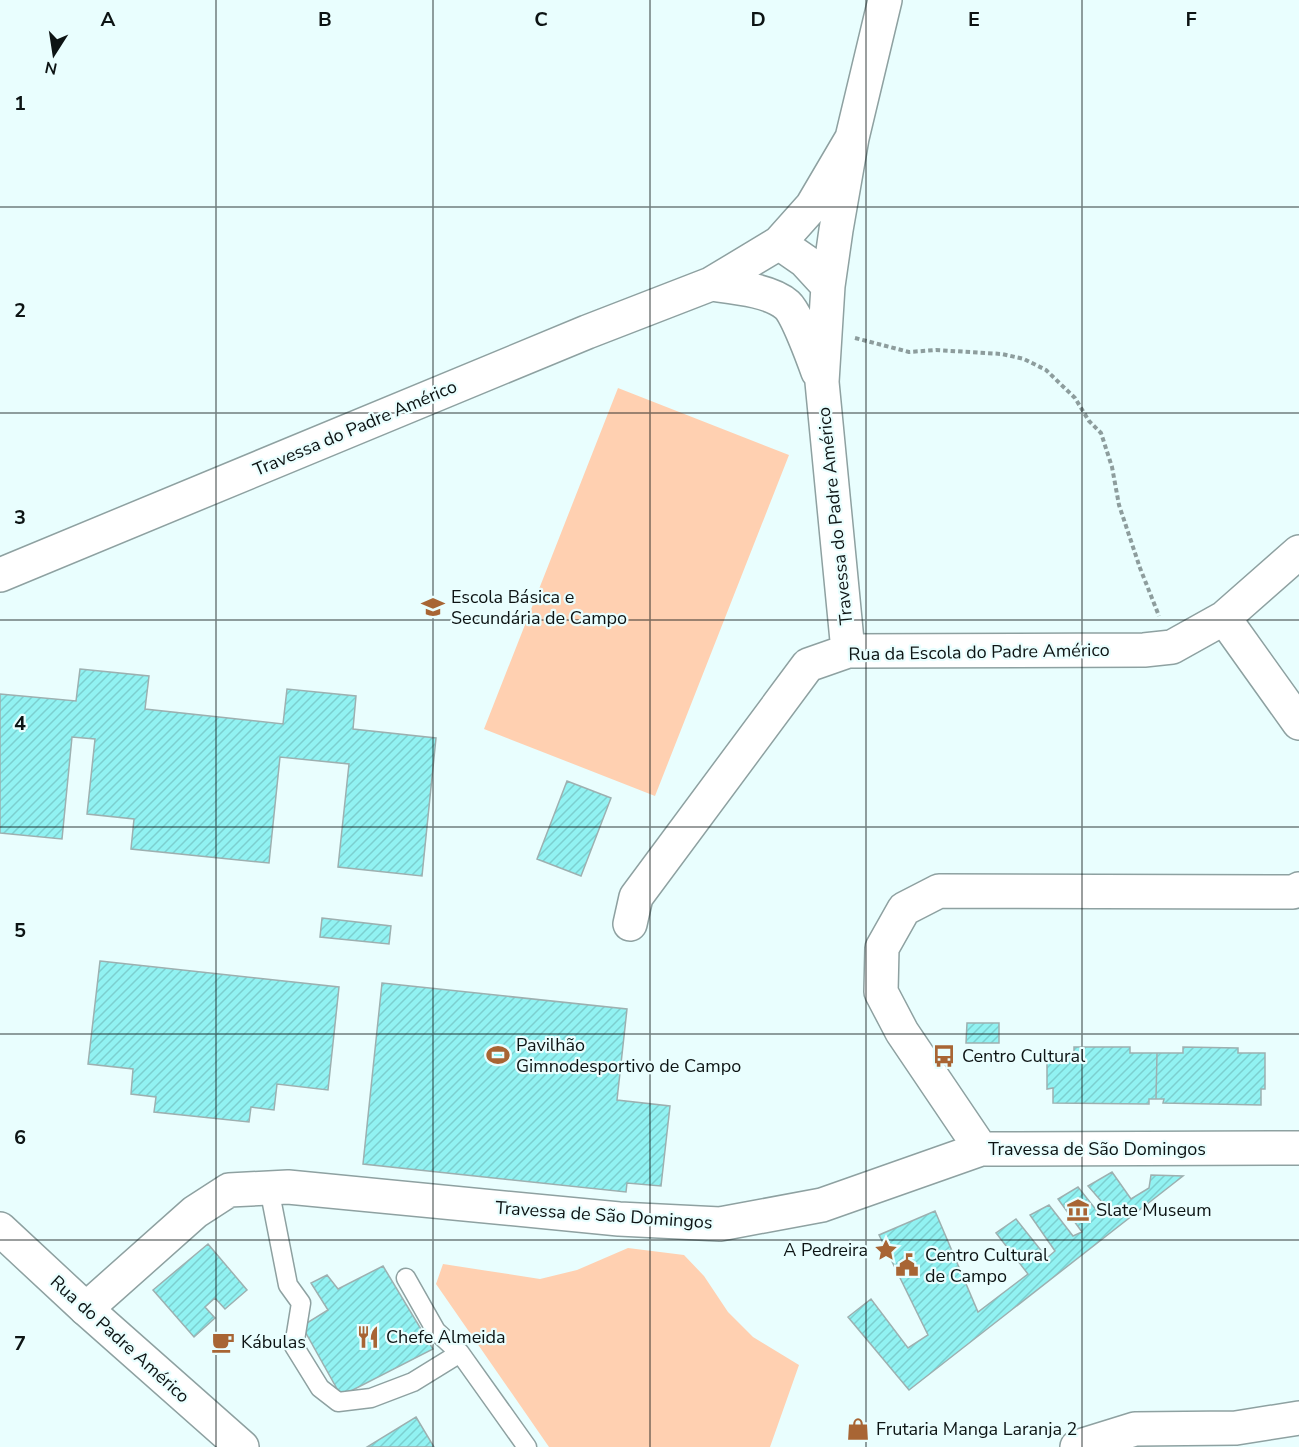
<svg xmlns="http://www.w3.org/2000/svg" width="1299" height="1447" font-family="'Nunito Sans',sans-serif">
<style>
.grass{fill:#ffd0b1}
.building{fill:url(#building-hatch);stroke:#9db0b0;stroke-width:1.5}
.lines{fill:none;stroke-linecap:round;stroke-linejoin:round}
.lane-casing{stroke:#8ea1a1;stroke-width:21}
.street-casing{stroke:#8ea1a1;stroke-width:36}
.secondary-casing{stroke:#8ea1a1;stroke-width:36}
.path{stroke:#8d9d9d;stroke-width:4;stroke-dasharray:4.5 3;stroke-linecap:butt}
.lane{stroke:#fff;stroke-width:18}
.street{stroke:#fff;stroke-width:33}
.secondary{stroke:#fff;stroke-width:33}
.grid{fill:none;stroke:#0d1414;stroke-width:1.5;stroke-opacity:0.55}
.labels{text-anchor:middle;stroke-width:4.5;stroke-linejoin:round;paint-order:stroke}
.street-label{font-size:18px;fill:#0d1414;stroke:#e9fefe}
.poi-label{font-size:18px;fill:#0d1414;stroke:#e9fefe;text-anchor:start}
.grid-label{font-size:20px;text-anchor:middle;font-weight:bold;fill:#0d1414;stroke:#e9fefe;stroke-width:4.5;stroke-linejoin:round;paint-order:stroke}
</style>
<defs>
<pattern id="building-hatch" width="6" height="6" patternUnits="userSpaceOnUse" patternTransform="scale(1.5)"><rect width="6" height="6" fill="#91f2f2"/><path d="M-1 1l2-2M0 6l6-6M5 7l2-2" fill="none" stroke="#7ccfcf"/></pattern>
</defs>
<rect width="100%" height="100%" fill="#e9fefe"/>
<path class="grass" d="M618,388L789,455L655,796L484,729Z
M628,1248L684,1255L704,1276L728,1312L753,1337L799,1365L770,1447H549L436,1284L443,1264L540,1279L577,1270Z"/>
<path class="building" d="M80,669L149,676L145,709L283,724L287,689L356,696L353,729L436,738L422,876L338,867L349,764L280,757L269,863L131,849L134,819L87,814L95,739L72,737L62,839L0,833V694L76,701Z
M567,781L611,798L581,876L537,859Z
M322,918L391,926L389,944L320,937Z
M100,961L339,987L328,1090L277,1084L274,1110L251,1107L249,1122L154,1112L156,1097L131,1094L133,1069L88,1064Z
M382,983L627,1009L617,1100L670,1106L661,1186L627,1183L626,1192L363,1164Z
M967,1023H999V1043H966Z
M1074,1047H1130V1053H1157L1156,1099H1149V1104L1053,1103V1088L1047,1089V1053H1074Z
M1183,1047L1238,1048V1053H1265V1089H1261V1105L1163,1103L1164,1099H1156L1157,1053H1183Z
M1112,1172L1131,1199L1149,1188L1151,1175L1183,1176L909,1390L848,1317L871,1299L908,1348L928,1335L879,1235L935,1211L978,1312L1028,1274L996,1233L1016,1219L1047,1258L1055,1251L1030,1215L1049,1205L1073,1236L1082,1232L1058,1199L1078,1187L1101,1216L1109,1210L1088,1186Z
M208,1244L247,1290L225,1309L215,1298L205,1307L215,1318L194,1337L153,1290Z
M383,1266L433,1349L341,1396L302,1326L328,1310L311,1283L327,1275L338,1289Z
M416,1417L434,1447H367Z"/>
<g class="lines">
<g class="lane-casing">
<path id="lane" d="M269,1188L288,1285L301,1303L294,1346L320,1388L338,1402L371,1398L413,1382L460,1353
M406,1278L436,1331L460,1353L527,1447"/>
</g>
<g class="street-casing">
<path id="street" d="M779,243L805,261L828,286
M711,284C733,287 770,290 787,305C797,314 813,358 818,372
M0,575L587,332L711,284L779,243L812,206L852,138
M1224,618L1299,723
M848,651L822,382L828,286L836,230L852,138L885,0
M630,924L636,897L808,665L848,651L1144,650L1172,647L1224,618L1299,552
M981,1149L902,1032L881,992L882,948L904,909L939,891L1293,892L1299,889
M86,1309L195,1212L229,1190L288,1187L619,1219L720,1224L822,1205L981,1149L1299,1148
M1077,1447L1135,1429L1236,1428L1299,1418"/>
</g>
<g class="secondary-casing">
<path id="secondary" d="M0,1229L86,1309L242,1447"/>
</g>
<path class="path" d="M855,338L909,352L936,350L1002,354L1024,359L1046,370L1075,398L1089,421L1101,433L1112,467L1119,505L1140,568L1159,616"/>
<use href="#lane" class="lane"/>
<use href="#street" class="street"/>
<use href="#secondary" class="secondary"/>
</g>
<path class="grid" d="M216,0V1447M433,0V1447M650,0V1447M866,0V1447M1082,0V1447M0,207H1299M0,413H1299M0,620H1299M0,827H1299M0,1034H1299M0,1240H1299"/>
<defs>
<g id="school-bare" transform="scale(1.8)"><path d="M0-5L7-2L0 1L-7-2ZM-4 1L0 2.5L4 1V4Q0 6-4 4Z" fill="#a86534" stroke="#e9fefe" stroke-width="2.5" paint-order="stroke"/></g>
<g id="stadium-bare" transform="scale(1.8)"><path d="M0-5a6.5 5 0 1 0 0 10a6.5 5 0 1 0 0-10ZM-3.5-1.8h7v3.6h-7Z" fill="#a86534" stroke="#e9fefe" stroke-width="2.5" paint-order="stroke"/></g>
<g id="bus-bare" transform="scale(1.8)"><path d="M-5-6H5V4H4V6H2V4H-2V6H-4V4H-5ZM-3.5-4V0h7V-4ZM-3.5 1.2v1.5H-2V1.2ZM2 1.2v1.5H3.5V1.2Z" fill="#a86534" stroke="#e9fefe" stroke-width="2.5" paint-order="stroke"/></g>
<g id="museum-bare" transform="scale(1.8)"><path d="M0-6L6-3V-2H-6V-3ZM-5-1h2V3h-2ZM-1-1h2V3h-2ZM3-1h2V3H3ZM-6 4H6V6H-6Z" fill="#a86534" stroke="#e9fefe" stroke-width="2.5" paint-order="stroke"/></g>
<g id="sight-bare" transform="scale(1.8)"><path d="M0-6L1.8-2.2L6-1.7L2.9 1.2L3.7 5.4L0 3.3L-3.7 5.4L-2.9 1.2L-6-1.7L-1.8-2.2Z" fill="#a86534" stroke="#e9fefe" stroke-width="2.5" paint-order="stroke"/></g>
<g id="civic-bare" transform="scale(1.8)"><path d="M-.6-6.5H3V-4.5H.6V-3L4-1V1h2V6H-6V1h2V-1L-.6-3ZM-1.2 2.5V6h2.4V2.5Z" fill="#a86534" stroke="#e9fefe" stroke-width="2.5" paint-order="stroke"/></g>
<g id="restaurant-bare" transform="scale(1.8)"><path d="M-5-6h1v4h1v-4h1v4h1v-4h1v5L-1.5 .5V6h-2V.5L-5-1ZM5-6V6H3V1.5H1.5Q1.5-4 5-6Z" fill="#a86534" stroke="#e9fefe" stroke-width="2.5" paint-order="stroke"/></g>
<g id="cafe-bare" transform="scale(1.8)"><path d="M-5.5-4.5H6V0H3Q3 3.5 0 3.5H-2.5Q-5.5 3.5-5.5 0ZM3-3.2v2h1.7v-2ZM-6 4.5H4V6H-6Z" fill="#a86534" stroke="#e9fefe" stroke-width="2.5" paint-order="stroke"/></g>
<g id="shop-bare" transform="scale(1.8)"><path d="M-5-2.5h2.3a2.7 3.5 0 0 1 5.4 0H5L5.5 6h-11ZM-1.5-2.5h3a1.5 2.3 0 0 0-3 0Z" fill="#a86534" stroke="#e9fefe" stroke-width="2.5" paint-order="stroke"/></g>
</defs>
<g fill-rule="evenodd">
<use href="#school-bare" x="433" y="607"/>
<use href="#stadium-bare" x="498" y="1055"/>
<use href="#bus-bare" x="944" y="1056"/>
<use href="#museum-bare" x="1078" y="1210"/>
<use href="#sight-bare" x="886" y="1250"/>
<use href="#civic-bare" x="907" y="1265"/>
<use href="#restaurant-bare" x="368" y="1337"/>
<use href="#cafe-bare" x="223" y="1342"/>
<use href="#shop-bare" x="858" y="1429"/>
</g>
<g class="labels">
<g class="street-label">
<text transform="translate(355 428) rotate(-23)" y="6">Travessa do Padre Américo</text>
<text transform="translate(835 516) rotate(-96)" y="6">Travessa do Padre Américo</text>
<text transform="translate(979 652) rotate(-1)" y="6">Rua da Escola do Padre Américo</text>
<text x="1097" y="1155">Travessa de São Domingos</text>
<text transform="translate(604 1215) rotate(4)" y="6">Travessa de São Domingos</text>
<text transform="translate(120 1339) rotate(42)" y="6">Rua do Padre Américo</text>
</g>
<g class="poi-label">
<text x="451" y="603">Escola Básica e<tspan x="451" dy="21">Secundária de Campo</tspan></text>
<text x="516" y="1051">Pavilhão<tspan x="516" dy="21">Gimnodesportivo de Campo</tspan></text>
<text x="962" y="1062">Centro Cultural</text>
<text x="1096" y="1216">Slate Museum</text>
<text x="868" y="1256" text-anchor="end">A Pedreira</text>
<text x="925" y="1261">Centro Cultural<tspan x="925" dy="21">de Campo</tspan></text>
<text x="386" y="1343">Chefe Almeida</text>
<text x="241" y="1348">Kábulas</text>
<text x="876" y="1435">Frutaria Manga Laranja 2</text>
</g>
</g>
<g class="grid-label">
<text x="108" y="26">A</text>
<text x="325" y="26">B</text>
<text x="541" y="26">C</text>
<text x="758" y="26">D</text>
<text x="974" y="26">E</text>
<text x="1191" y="26">F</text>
<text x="20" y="110">1</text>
<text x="20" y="317">2</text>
<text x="20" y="524">3</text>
<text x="20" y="730">4</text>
<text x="20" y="937">5</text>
<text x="20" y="1144">6</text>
<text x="20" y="1350">7</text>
</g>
<g transform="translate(54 54) rotate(192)" stroke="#e9fefe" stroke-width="4.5" paint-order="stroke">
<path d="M0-4.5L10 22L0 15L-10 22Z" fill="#0d1414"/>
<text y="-9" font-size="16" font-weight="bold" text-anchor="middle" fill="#0d1414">N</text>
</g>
</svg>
